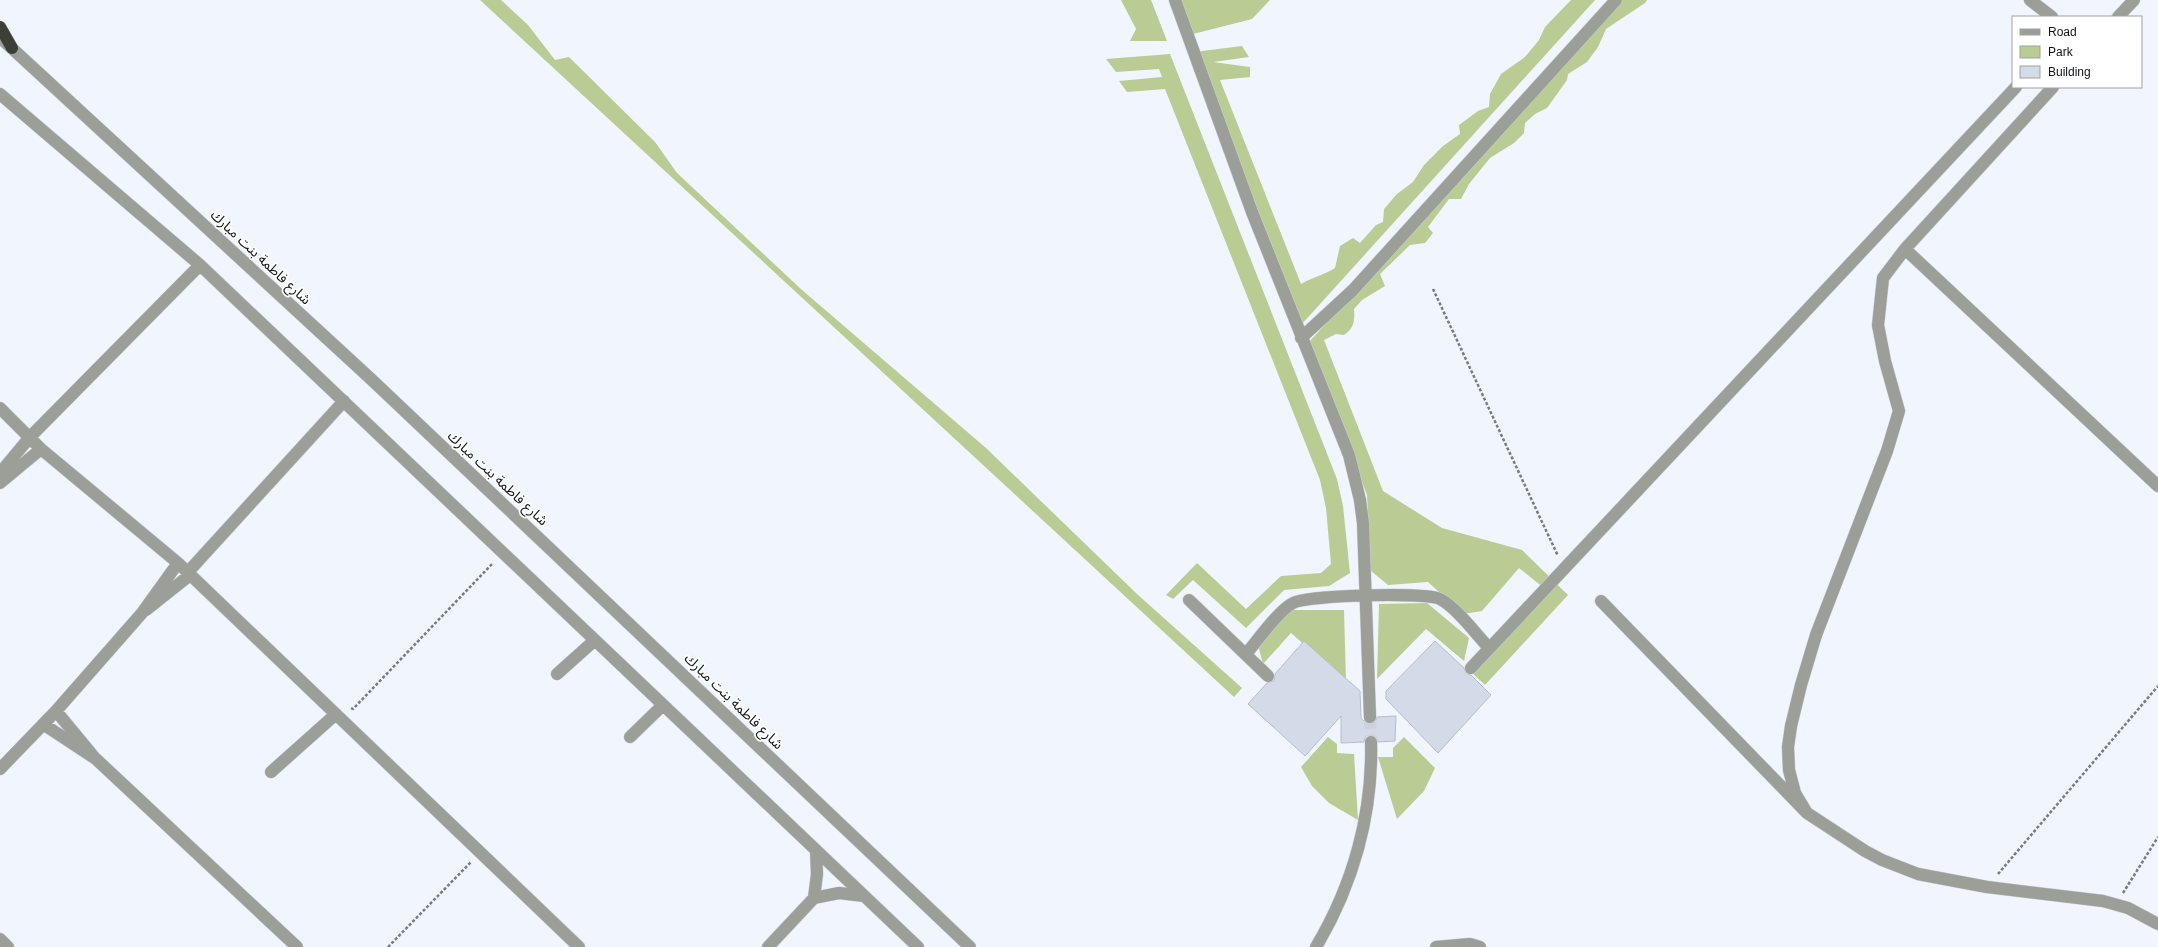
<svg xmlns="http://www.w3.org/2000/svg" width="2158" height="947" font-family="Helvetica,'Noto Sans Arabic',sans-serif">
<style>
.green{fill:#b9cc94}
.building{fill:#d3dbe9;stroke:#b6becb}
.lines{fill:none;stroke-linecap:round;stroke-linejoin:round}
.minor-tunnel{stroke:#ced3db;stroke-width:12;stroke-dasharray:12 6;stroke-linecap:butt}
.minor-casing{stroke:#ccd1d9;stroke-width:13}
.highway-casing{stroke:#ccd1d9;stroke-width:13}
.path{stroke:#777b81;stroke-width:2.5;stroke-dasharray:3 2;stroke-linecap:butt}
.minor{stroke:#9c9e98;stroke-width:12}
.highway{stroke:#3c4034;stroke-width:12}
.labels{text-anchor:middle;stroke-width:3.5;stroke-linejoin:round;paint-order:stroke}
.street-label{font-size:14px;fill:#101317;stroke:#fff}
</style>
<rect width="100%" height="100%" fill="#f0f5fe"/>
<path class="green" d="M480,0H501L528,25L555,60L569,57L655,142L677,173L802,290L986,448L1137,594L1242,688L1234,697Z
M1121,0H1151L1167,41H1130L1136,29Z
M1180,0H1270L1252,19L1193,34Z
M1571,0H1595L1302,324L1194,52L1242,46L1249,57L1213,62L1250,67V77L1220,80L1301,284C1313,277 1324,275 1335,268L1340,246L1353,238L1360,243L1376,225L1383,222L1384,209L1397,194L1413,182L1424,165L1443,146L1460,134L1459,125L1478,111L1489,107L1490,94L1501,74L1525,57L1539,40L1545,27Z
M1622,0H1647L1645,3L1606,29L1598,47L1587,62L1568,74L1567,80L1547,108L1535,114L1525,123L1524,133L1514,143L1490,158L1469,184L1461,199H1449L1428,227L1433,233L1425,243L1410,245L1380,274L1385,286L1362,300L1354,309C1355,321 1354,328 1344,335L1336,334L1324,340L1383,491L1442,528L1522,550L1568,595L1485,685L1471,672L1549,592L1519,568L1482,611L1463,614L1428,582L1388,585L1371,571L1367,495L1309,342Z
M1170,54L1337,479L1343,506L1350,573L1329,586L1284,590L1246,628L1193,580L1173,599L1166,595L1197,563L1246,609L1281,576L1321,573L1331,564L1326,508L1320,480L1165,89L1127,92L1119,81L1162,77L1159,69L1116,72L1106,59Z
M1427,603L1469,638L1464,661L1426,629L1377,679L1379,604Z
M1290,610H1344L1346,682L1291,633L1263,664L1258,645Z
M1328,737L1337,744V753L1354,754L1358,820L1329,803L1312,786L1301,767Z
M1404,737L1435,768L1424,791L1397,819L1378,757H1393V748Z"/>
<path class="building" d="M1304,641L1360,691L1361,718L1366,723L1374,724L1377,717L1396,716L1395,741L1378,742L1375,736L1371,735L1365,738L1364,742L1341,743V716L1305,756L1248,704L1267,683L1274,681L1275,674Z
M1435,641L1464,668L1466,673L1471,675L1491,695L1438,753L1386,699V691Z"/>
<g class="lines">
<path class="minor-tunnel" d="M1370,717L1371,742"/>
<g class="minor-casing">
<path id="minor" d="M1175,0L1252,212L1349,455L1360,500L1363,523L1370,717
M2030,0L2052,17
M2118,17L2134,0
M4,41L372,380L970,947
M0,94L200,265L918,947
M1905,249L2158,486
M1301,338L1353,290L1616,0
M0,408L41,449L178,563L579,947
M0,473L30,437L200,265
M0,483L41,449
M188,572L344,401
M1189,600L1268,676
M1601,601L1807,813L1865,851L1882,860L1918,874L1987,887L2103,901L2128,908L2158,924
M146,610L190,575
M1246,654C1257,641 1279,610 1293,603C1306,595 1426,592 1440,599C1457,608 1476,634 1489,648
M1471,668L2016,87
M557,674L595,640
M56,711L94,757
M43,724L96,759L297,947
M630,737L663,705
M0,769L56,711L142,613L178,563
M271,772L336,714
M1807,813L1795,793L1789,770L1788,747L1791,726L1801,685L1816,635L1887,451L1899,411L1885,361L1878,325L1883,278L1905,249L2053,87
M814,898L817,874L816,850
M0,939L8,947
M768,947L814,898L839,893L864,896
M1316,947C1353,885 1373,814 1371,742
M1436,947L1470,944L1480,947"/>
</g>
<g class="highway-casing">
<path id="highway" d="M0,27L12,48"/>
</g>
<path class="path" d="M1433,289L1558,556
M351,708L353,709L493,563
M1998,874L2158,686
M2123,893L2158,837
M388,947L471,862"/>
<use href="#minor" class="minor"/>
<use href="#highway" class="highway"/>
</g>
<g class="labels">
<g class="street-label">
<text transform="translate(261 257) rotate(43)" y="5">شارع فاطمة بنت مبارك</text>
<text transform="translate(498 478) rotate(43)" y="5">شارع فاطمة بنت مبارك</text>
<text transform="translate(734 701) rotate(44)" y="5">شارع فاطمة بنت مبارك</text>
</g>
</g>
<rect x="2012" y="16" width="130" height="72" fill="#ffffff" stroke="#9fa1a2"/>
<rect x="2020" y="29" width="20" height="6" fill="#9c9e98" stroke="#9fa1a2"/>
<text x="2048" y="36" font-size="12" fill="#101317">Road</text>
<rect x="2020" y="46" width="20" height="12" fill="#b9cc94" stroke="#9fa1a2"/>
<text x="2048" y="56" font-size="12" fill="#101317">Park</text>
<rect x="2020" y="66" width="20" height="12" fill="#d3dbe9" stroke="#9fa1a2"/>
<text x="2048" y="76" font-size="12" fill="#101317">Building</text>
</svg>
